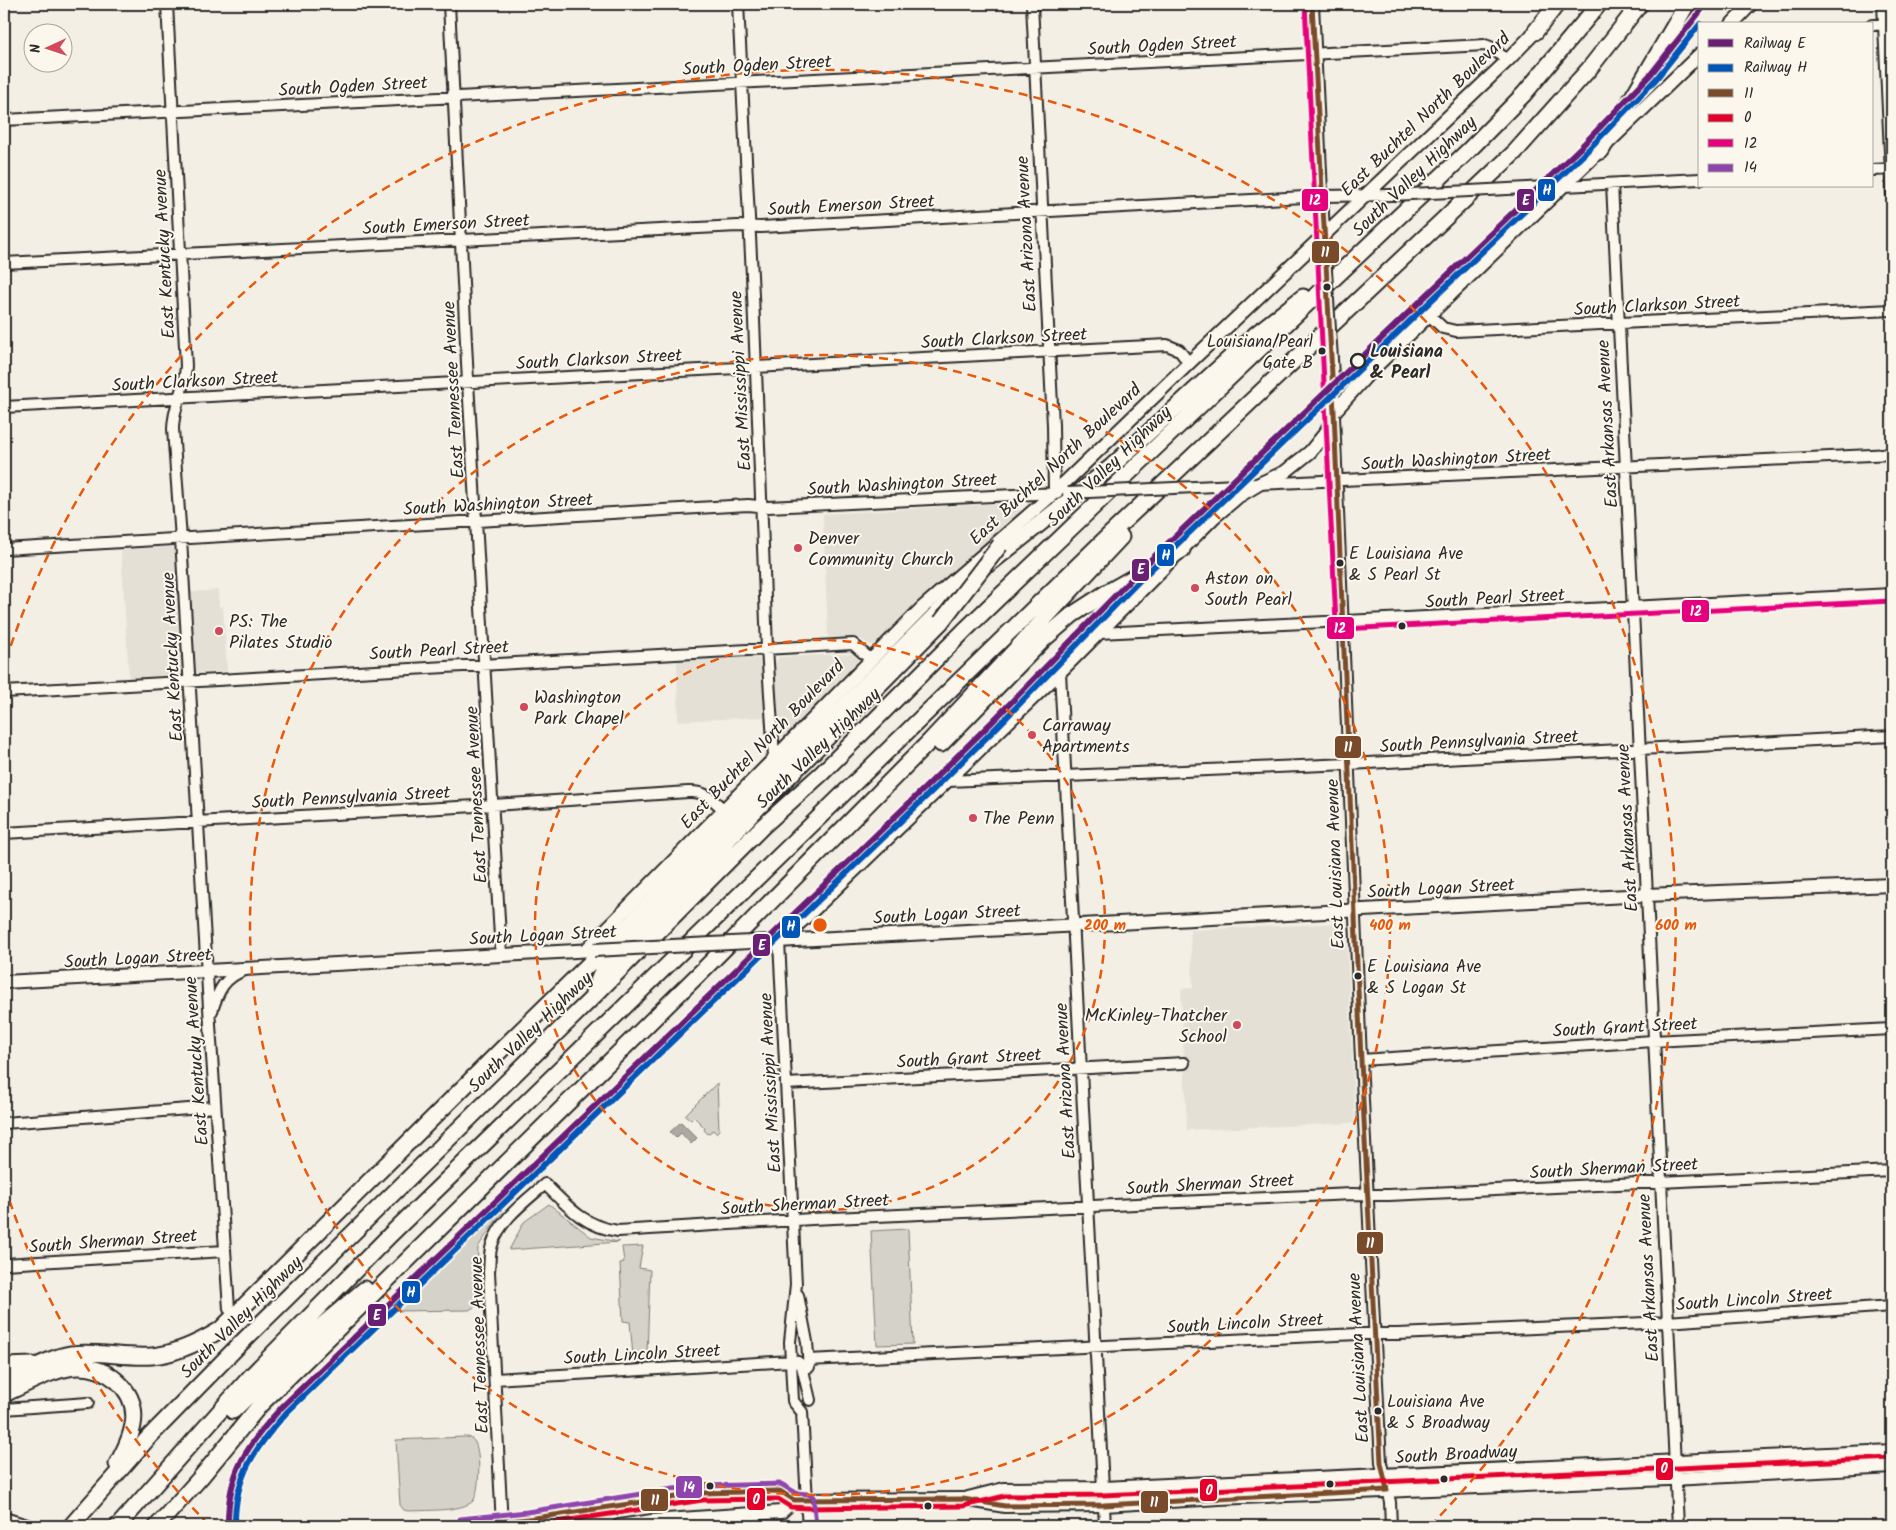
<svg xmlns="http://www.w3.org/2000/svg" width="1896" height="1530" font-family="Kalam,sans-serif">
<style>
.built{fill:#e4e0d6}
.green{fill:#d5d2c9;stroke:#807e7a}
.water{fill:#aca9a2;stroke:#787772}
.lines{fill:none;stroke-linecap:round;stroke-linejoin:round}
.minor-casing{stroke:#2b2b2b;stroke-width:14}
.major-casing{stroke:#2b2b2b;stroke-width:16}
.highway-casing{stroke:#2b2b2b;stroke-width:19}
.minor{stroke:#fbf7ec;stroke-width:10}
.major{stroke:#fbf7ec;stroke-width:12}
.highway{stroke:#fbf7ec;stroke-width:15}
.minor-bridge-casing{stroke:#2b2b2b;stroke-width:14;stroke-linecap:butt}
.major-bridge-casing{stroke:#2b2b2b;stroke-width:16;stroke-linecap:butt}
.highway-bridge-casing{stroke:#2b2b2b;stroke-width:19;stroke-linecap:butt}
.minor-bridge{stroke:#fbf7ec;stroke-width:10}
.major-bridge{stroke:#fbf7ec;stroke-width:12}
.highway-bridge{stroke:#fbf7ec;stroke-width:15}
.bus-1-casing{stroke:#fbf7ec;stroke-width:9}
.bus-2-casing{stroke:#fbf7ec;stroke-width:9}
.bus-3-casing{stroke:#fbf7ec;stroke-width:9}
.bus-4-casing{stroke:#fbf7ec;stroke-width:9}
.bus-1{stroke:#7a4b2a;stroke-width:5}
.bus-2{stroke:#e4002b;stroke-width:5}
.bus-3{stroke:#e5007d;stroke-width:5}
.bus-4{stroke:#8e44ad;stroke-width:5}
.rail-1-casing{stroke:#fbf7ec;stroke-width:10}
.rail-2-casing{stroke:#fbf7ec;stroke-width:10}
.rail-1{stroke:#691f74;stroke-width:6}
.rail-2{stroke:#0055b8;stroke-width:6}
.ring{fill:none;stroke:#e8590c;stroke-width:2.5;stroke-dasharray:9 6}
.bus-dot{fill:#2b2b2b;stroke:#fbf7ec;stroke-width:2}
.stop-dot{fill:#fbf7ec;stroke:#2b2b2b;stroke-width:2.5}
.poi-dot{fill:#d1495b;stroke:#fbf7ec;stroke-width:2}
.labels{text-anchor:middle;stroke-width:4;stroke-linejoin:round;paint-order:stroke}
.bus-label{font-size:17px;fill:#2b2b2b;stroke:#fbf7ec;text-anchor:start}
.street-label{font-size:18px;fill:#2b2b2b;stroke:#fbf7ec}
.stop-label{font-size:18px;font-weight:bold;fill:#2b2b2b;stroke:#fbf7ec;text-anchor:start}
.poi-label{font-size:18px;fill:#2b2b2b;stroke:#fbf7ec;text-anchor:start}
.centre{fill:#e8590c;stroke:#fbf7ec;stroke-width:2.5}
.ring-label{font-size:15px;text-anchor:middle;font-weight:bold;fill:#e8590c;stroke:#fbf7ec;stroke-width:4;stroke-linejoin:round;paint-order:stroke}
.line-badge{stroke:#fbf7ec;stroke-width:2}
.badge-label{font-size:14px;text-anchor:middle;font-weight:bold;fill:#fff}
</style>
<rect width="100%" height="100%" fill="#f3efe4"/>
<filter id="ink" filterUnits="userSpaceOnUse"><feTurbulence type="fractalNoise" baseFrequency=".02" numOctaves="2"/><feDisplacementMap in="SourceGraphic" scale="10" xChannelSelector="R" yChannelSelector="G"/><feConvolveMatrix kernelMatrix="1 2 1 2 8 2 1 2 1" color-interpolation-filters="sRGB"/></filter>
<g filter="url(#ink)">
<path class="built" d="M1008,503L1019,508L1021,516L882,641L871,645L858,638L828,637L823,514Z
M169,546L174,548L178,593L218,590L219,607L223,606L227,671L129,678L121,549Z
M852,654L858,659L857,666L789,735L783,736L780,734L775,664L777,659L780,657Z
M753,656L761,660L765,717L678,721L677,659Z
M1346,923L1355,1123L1187,1130L1181,989L1193,988L1190,930Z"/>
<path class="green" d="M717,1083L719,1130L716,1133L713,1130L708,1134L704,1130L705,1128L694,1117L691,1120L685,1115Z
M541,1167L545,1170L504,1209L478,1247L476,1306L469,1310L394,1311Z
M549,1204L591,1237L619,1242L509,1250L524,1222Z
M908,1229L913,1344L877,1345L871,1231Z
M643,1246L639,1268L650,1270L647,1355L633,1356L630,1322L623,1321L620,1263L624,1262L622,1247Z
M464,1437C468,1437 471,1437 474,1441C481,1449 480,1493 473,1501C462,1512 423,1510 408,1511L404,1510L400,1505L396,1440Z"/>
<path class="water" d="M681,1122L697,1138L691,1144L681,1133L676,1138L670,1132Z"/>
<g class="lines">
<g class="minor-casing">
<path id="minor" d="M167,4L186,366C185,388 173,407 173,429L181,539L211,1041L229,1309
M449,4L468,382L501,954
M738,4L753,295L767,648L774,757
M1032,4L1053,425L1054,493
M1883,4L1892,195
M1872,25L1892,24
M4,120L1485,45L1493,48L1507,61
M1872,170L1892,169
M1612,184L1678,1526
M1545,187L1700,179
M4,263L738,226L761,227L1322,196L1392,195
M1429,315L1443,328L1456,331L1892,310
M4,407L1167,345L1179,350L1189,363
M1334,416L1361,1060L1381,1463L1390,1502L1391,1526
M1237,485L1892,454
M4,549L748,505L768,507L1057,493
M1099,633L1892,594
M1060,672L1105,1526
M4,692L853,644L870,659
M948,781L1349,764L1892,736
M4,833L493,805L688,792C705,791 711,798 723,809
M779,941L796,1284L790,1342L793,1401L802,1412L807,1501
M212,1011C218,991 224,977 245,970
M1361,1060L1653,1041L1892,1029
M786,1084L1184,1063
M4,1123L215,1107
M4,1264L225,1251
M798,1295L807,1342L809,1367
M808,1360L1358,1334H1398L1667,1322L1892,1306
M495,1379L791,1361L798,1362L802,1366L810,1400
M4,1409L88,1403
M502,1526L489,1272C490,1263 489,1253 492,1245C500,1219 526,1201 545,1184C567,1206 585,1227 618,1231L812,1219L1352,1194L1389,1195L1892,1171"/>
</g>
<g class="major-casing">
<path id="major" d="M1312,4L1324,256
M1732,24L1751,4
M1331,359L1334,412
M777,941L1646,895L1892,885
M779,941L805,918L1060,672L1213,518L1239,496L1259,484L1285,472L1310,452L1327,431L1334,412L1369,373L1700,54
M586,950L922,608L1054,493L1189,363L1507,61L1535,32
M4,982L594,950
M968,1498L1004,1489L1103,1488L1892,1451
M807,1501L809,1526
M4,1519L27,1526
M461,1526L528,1519L674,1496L703,1493L780,1491L794,1500L963,1499L1005,1506L1104,1505L1219,1498L1692,1478L1892,1467
M619,1526L652,1521L781,1512L794,1500"/>
</g>
<g class="highway-casing">
<path id="highway" d="M1535,32L1557,4
M1601,151L1687,4
M989,564L1111,467L1256,334L1303,297
M941,744L1044,639L1072,615L1106,593L1182,550
M593,994L602,971L667,906L749,817L941,622
M4,1366L33,1365
M4,1382C23,1373 51,1357 71,1354C99,1351 125,1358 152,1356C176,1354 200,1342 220,1330L506,1045L633,921L740,810L963,587
M4,1394C25,1385 56,1367 79,1367C93,1367 107,1372 117,1381C145,1406 133,1436 117,1464
M233,1411L306,1339L365,1289
M71,1526L149,1437L239,1345L590,1000L762,827L822,773L967,628L1094,506L1468,151L1524,94L1599,4
M118,1526L251,1376L389,1236L1103,541L1515,152L1589,69L1640,4
M157,1526L201,1477L260,1405L704,969L930,741L1121,537"/>
</g>
<use href="#minor" class="minor"/>
<use href="#major" class="major"/>
<use href="#highway" class="highway"/>
<g class="minor-bridge-casing">
<path id="minor-bridge" d="M1392,195L1545,187
M1068,493L1237,485"/>
</g>
<g class="major-bridge-casing">
<path id="major-bridge" d="M1324,256L1331,359
M594,950L772,941"/>
</g>
<g class="highway-bridge-casing">
<path id="highway-bridge" d="M941,622L1000,545"/>
</g>
<use href="#minor-bridge" class="minor-bridge"/>
<use href="#major-bridge" class="major-bridge"/>
<use href="#highway-bridge" class="highway-bridge"/>
<g class="bus-1-casing">
<path id="bus-1" d="M1312,4L1334,412L1361,1060L1381,1463L1387,1490
M461,1526L528,1519L703,1493L780,1491L794,1500L963,1499L1005,1506L1104,1505L1387,1490"/>
</g>
<g class="bus-2-casing">
<path id="bus-2" d="M530,1526L703,1500L778,1499L791,1507L807,1508L963,1506L1005,1496L1103,1495L1892,1458"/>
</g>
<g class="bus-3-casing">
<path id="bus-3" d="M1305,4L1336,622L1337,627L1343,629L1892,601"/>
</g>
<g class="bus-4-casing">
<path id="bus-4" d="M460,1519L527,1512L673,1489L703,1486L781,1484L796,1493L808,1494L813,1496L816,1525"/>
</g>
<use href="#bus-1" class="bus-1"/>
<use href="#bus-2" class="bus-2"/>
<use href="#bus-3" class="bus-3"/>
<use href="#bus-4" class="bus-4"/>
<g class="rail-1-casing">
<path id="rail-1" d="M228,1526C227,1473 247,1445 282,1407L930,783L993,721L1138,572L1580,148L1651,74L1706,4"/>
</g>
<g class="rail-2-casing">
<path id="rail-2" d="M235,1526C234,1476 255,1448 287,1412L935,788L998,726L1143,577L1585,153L1656,79L1700,24"/>
</g>
<use href="#rail-1" class="rail-1"/>
<use href="#rail-2" class="rail-2"/>
</g>
</g>
<g class="ring">
<circle cx="820" cy="925" r="285"/>
<circle cx="820" cy="925" r="570"/>
<path d="M209 1525A856 856 0 0 1 6 1190M6 660A856 856 0 1 1 1431 1525"/>
</g>
<g class="bus-dot">
<circle cx="1327" cy="287" r="4.5"/>
<circle cx="1322" cy="351" r="4.5"/>
<circle cx="1340" cy="563" r="4.5"/>
<circle cx="1402" cy="626" r="4.5"/>
<circle cx="1358" cy="976" r="4.5"/>
<circle cx="1378" cy="1411" r="4.5"/>
<circle cx="1444" cy="1479" r="4.5"/>
<circle cx="1330" cy="1484" r="4.5"/>
<circle cx="710" cy="1486" r="4.5"/>
<circle cx="928" cy="1506" r="4.5"/>
</g>
<circle class="stop-dot" cx="1358" cy="361" r="7"/>
<g class="poi-dot">
<circle cx="798" cy="548" r="5"/>
<circle cx="1195" cy="588" r="5"/>
<circle cx="219" cy="631" r="5"/>
<circle cx="524" cy="707" r="5"/>
<circle cx="1032" cy="735" r="5"/>
<circle cx="973" cy="818" r="5"/>
<circle cx="1237" cy="1025" r="5"/>
</g>
<g class="labels">
<g class="bus-label">
<text x="1313" y="347" text-anchor="end">Louisiana/Pearl<tspan x="1313" dy="21">Gate B</tspan></text>
<text x="1349" y="559">E Louisiana Ave<tspan x="1349" dy="21">&amp; S Pearl St</tspan></text>
<text x="1367" y="972">E Louisiana Ave<tspan x="1367" dy="21">&amp; S Logan St</tspan></text>
<text x="1387" y="1407">Louisiana Ave<tspan x="1387" dy="21">&amp; S Broadway</tspan></text>
</g>
<g class="street-label">
<text transform="translate(1162 45) rotate(-3)" y="6">South Ogden Street</text>
<text transform="translate(757 65) rotate(-3)" y="6">South Ogden Street</text>
<text transform="translate(353 86) rotate(-3)" y="6">South Ogden Street</text>
<text transform="translate(1425 114) rotate(-44)" y="6">East Buchtel North Boulevard</text>
<text transform="translate(1414 176) rotate(-44)" y="6">South Valley Highway</text>
<text transform="translate(851 205) rotate(-3)" y="6">South Emerson Street</text>
<text transform="translate(446 224) rotate(-3)" y="6">South Emerson Street</text>
<text transform="translate(1026 234) rotate(-93)" y="6">East Arizona Avenue</text>
<text transform="translate(164 254) rotate(-93)" y="6">East Kentucky Avenue</text>
<text transform="translate(1657 305) rotate(-3)" y="6">South Clarkson Street</text>
<text transform="translate(1004 338) rotate(-3)" y="6">South Clarkson Street</text>
<text transform="translate(599 359) rotate(-3)" y="6">South Clarkson Street</text>
<text transform="translate(195 381) rotate(-3)" y="6">South Clarkson Street</text>
<text transform="translate(740 381) rotate(-93)" y="6">East Mississippi Avenue</text>
<text transform="translate(453 390) rotate(-93)" y="6">East Tennessee Avenue</text>
<text transform="translate(1607 424) rotate(-93)" y="6">East Arkansas Avenue</text>
<text transform="translate(1456 459) rotate(-3)" y="6">South Washington Street</text>
<text transform="translate(1055 464) rotate(-43)" y="6">East Buchtel North Boulevard</text>
<text transform="translate(1109 466) rotate(-44)" y="6">South Valley Highway</text>
<text transform="translate(902 484) rotate(-3)" y="6">South Washington Street</text>
<text transform="translate(498 504) rotate(-3)" y="6">South Washington Street</text>
<text transform="translate(1495 598) rotate(-3)" y="6">South Pearl Street</text>
<text transform="translate(439 650) rotate(-3)" y="6">South Pearl Street</text>
<text transform="translate(172 657) rotate(-93)" y="6">East Kentucky Avenue</text>
<text transform="translate(1479 741) rotate(-3)" y="6">South Pennsylvania Street</text>
<text transform="translate(762 744) rotate(-46)" y="6">East Buchtel North Boulevard</text>
<text transform="translate(818 748) rotate(-44)" y="6">South Valley Highway</text>
<text transform="translate(476 795) rotate(-93)" y="6">East Tennessee Avenue</text>
<text transform="translate(351 797) rotate(-3)" y="6">South Pennsylvania Street</text>
<text transform="translate(1627 828) rotate(-93)" y="6">East Arkansas Avenue</text>
<text transform="translate(1335 864) rotate(-92)" y="6">East Louisiana Avenue</text>
<text transform="translate(1441 888) rotate(-3)" y="6">South Logan Street</text>
<text transform="translate(947 914) rotate(-3)" y="6">South Logan Street</text>
<text transform="translate(543 935) rotate(-3)" y="6">South Logan Street</text>
<text transform="translate(138 958) rotate(-3)" y="6">South Logan Street</text>
<text transform="translate(1625 1027) rotate(-3)" y="6">South Grant Street</text>
<text transform="translate(530 1032) rotate(-44)" y="6">South Valley Highway</text>
<text transform="translate(969 1058) rotate(-3)" y="6">South Grant Street</text>
<text transform="translate(196 1061) rotate(-94)" y="6">East Kentucky Avenue</text>
<text transform="translate(1065 1081) rotate(-93)" y="6">East Arizona Avenue</text>
<text transform="translate(770 1083) rotate(-93)" y="6">East Mississippi Avenue</text>
<text transform="translate(1614 1168) rotate(-3)" y="6">South Sherman Street</text>
<text transform="translate(1210 1184) rotate(-3)" y="6">South Sherman Street</text>
<text transform="translate(805 1204) rotate(-3)" y="6">South Sherman Street</text>
<text transform="translate(113 1241) rotate(-4)" y="6">South Sherman Street</text>
<text transform="translate(1648 1278) rotate(-93)" y="6">East Arkansas Avenue</text>
<text transform="translate(1754 1299) rotate(-4)" y="6">South Lincoln Street</text>
<text transform="translate(241 1317) rotate(-45)" y="6">South Valley Highway</text>
<text transform="translate(1245 1323) rotate(-3)" y="6">South Lincoln Street</text>
<text transform="translate(479 1345) rotate(-92)" y="6">East Tennessee Avenue</text>
<text transform="translate(642 1354) rotate(-3)" y="6">South Lincoln Street</text>
<text transform="translate(1358 1358) rotate(-93)" y="6">East Louisiana Avenue</text>
<text transform="translate(1456 1454) rotate(-3)" y="6">South Broadway</text>
</g>
<g class="stop-label">
<text x="1370" y="357">Louisiana<tspan x="1370" dy="21">&amp; Pearl</tspan></text>
</g>
<g class="poi-label">
<text x="808" y="544">Denver<tspan x="808" dy="21">Community Church</tspan></text>
<text x="1205" y="584">Aston on<tspan x="1205" dy="21">South Pearl</tspan></text>
<text x="229" y="627">PS: The<tspan x="229" dy="21">Pilates Studio</tspan></text>
<text x="534" y="703">Washington<tspan x="534" dy="21">Park Chapel</tspan></text>
<text x="1042" y="731">Carraway<tspan x="1042" dy="21">Apartments</tspan></text>
<text x="983" y="824">The Penn</text>
<text x="1227" y="1021" text-anchor="end">McKinley-Thatcher<tspan x="1227" dy="21">School</tspan></text>
</g>
</g>
<circle cx="820" cy="925" r="8" class="centre"/>
<g class="ring-label">
<text x="1105" y="930">200 m</text>
<text x="1390" y="930">400 m</text>
<text x="1676" y="930">600 m</text>
</g>
<g class="line-badge">
<rect x="1537" y="178" width="19" height="24" rx="5" fill="#0055b8"/>
<rect x="1516" y="188" width="19" height="24" rx="5" fill="#691f74"/>
<rect x="1301" y="188" width="28" height="24" rx="5" fill="#e5007d"/>
<rect x="1311" y="240" width="29" height="24" rx="5" fill="#7a4b2a"/>
<rect x="1156" y="543" width="19" height="24" rx="5" fill="#0055b8"/>
<rect x="1131" y="558" width="19" height="24" rx="5" fill="#691f74"/>
<rect x="1681" y="599" width="29" height="24" rx="5" fill="#e5007d"/>
<rect x="1326" y="616" width="29" height="24" rx="5" fill="#e5007d"/>
<rect x="1334" y="735" width="28" height="24" rx="5" fill="#7a4b2a"/>
<rect x="781" y="915" width="20" height="24" rx="5" fill="#0055b8"/>
<rect x="752" y="933" width="19" height="24" rx="5" fill="#691f74"/>
<rect x="1356" y="1231" width="28" height="24" rx="5" fill="#7a4b2a"/>
<rect x="401" y="1280" width="20" height="24" rx="5" fill="#0055b8"/>
<rect x="367" y="1303" width="20" height="24" rx="5" fill="#691f74"/>
<rect x="1655" y="1457" width="19" height="24" rx="5" fill="#e4002b"/>
<rect x="675" y="1475" width="28" height="24" rx="5" fill="#8e44ad"/>
<rect x="1199" y="1478" width="19" height="24" rx="5" fill="#e4002b"/>
<rect x="746" y="1487" width="20" height="24" rx="5" fill="#e4002b"/>
<rect x="640" y="1488" width="29" height="24" rx="5" fill="#7a4b2a"/>
<rect x="1140" y="1490" width="29" height="24" rx="5" fill="#7a4b2a"/>
</g>
<g class="badge-label">
<text x="1547" y="195">H</text>
<text x="1526" y="205">E</text>
<text x="1315" y="205">12</text>
<text x="1325" y="257">11</text>
<text x="1166" y="560">H</text>
<text x="1141" y="574">E</text>
<text x="1696" y="616">12</text>
<text x="1340" y="633">12</text>
<text x="1348" y="752">11</text>
<text x="791" y="931">H</text>
<text x="762" y="950">E</text>
<text x="1370" y="1248">11</text>
<text x="411" y="1297">H</text>
<text x="377" y="1320">E</text>
<text x="1664" y="1473">0</text>
<text x="689" y="1492">14</text>
<text x="1209" y="1495">0</text>
<text x="756" y="1504">0</text>
<text x="655" y="1505">11</text>
<text x="1154" y="1507">11</text>
</g>
<rect width="1896" height="1530" fill="none" stroke="#fbf7ec" stroke-width="20"/>
<rect x="10" y="10" width="1876" height="1510" fill="none" stroke="#2b2b2b" stroke-width="2" filter="url(#ink)"/>
<rect x="1698" y="22" width="175" height="165" fill="#fbf7ec" stroke="#a8a59f"/>
<rect x="1708" y="39" width="25" height="8" fill="#691f74" stroke="#a8a59f"/>
<text x="1744" y="48" font-size="15" fill="#2b2b2b">Railway E</text>
<rect x="1708" y="64" width="25" height="8" fill="#0055b8" stroke="#a8a59f"/>
<text x="1744" y="72" font-size="15" fill="#2b2b2b">Railway H</text>
<rect x="1708" y="89" width="25" height="8" fill="#7a4b2a" stroke="#a8a59f"/>
<text x="1744" y="98" font-size="15" fill="#2b2b2b">11</text>
<rect x="1708" y="114" width="25" height="8" fill="#e4002b" stroke="#a8a59f"/>
<text x="1744" y="122" font-size="15" fill="#2b2b2b">0</text>
<rect x="1708" y="139" width="25" height="8" fill="#e5007d" stroke="#a8a59f"/>
<text x="1744" y="148" font-size="15" fill="#2b2b2b">12</text>
<rect x="1708" y="164" width="25" height="8" fill="#8e44ad" stroke="#a8a59f"/>
<text x="1744" y="172" font-size="15" fill="#2b2b2b">14</text>
<g transform="translate(48 48) rotate(267)"><circle r="24" fill="#fbf7ec" stroke="#a8a59f"/>
<path d="M0-4L9 19L0 12L-9 19Z" fill="#d1495b"/>
<text y="-8" font-size="14" font-weight="bold" text-anchor="middle" fill="#2b2b2b">N</text>
</g>
</svg>
